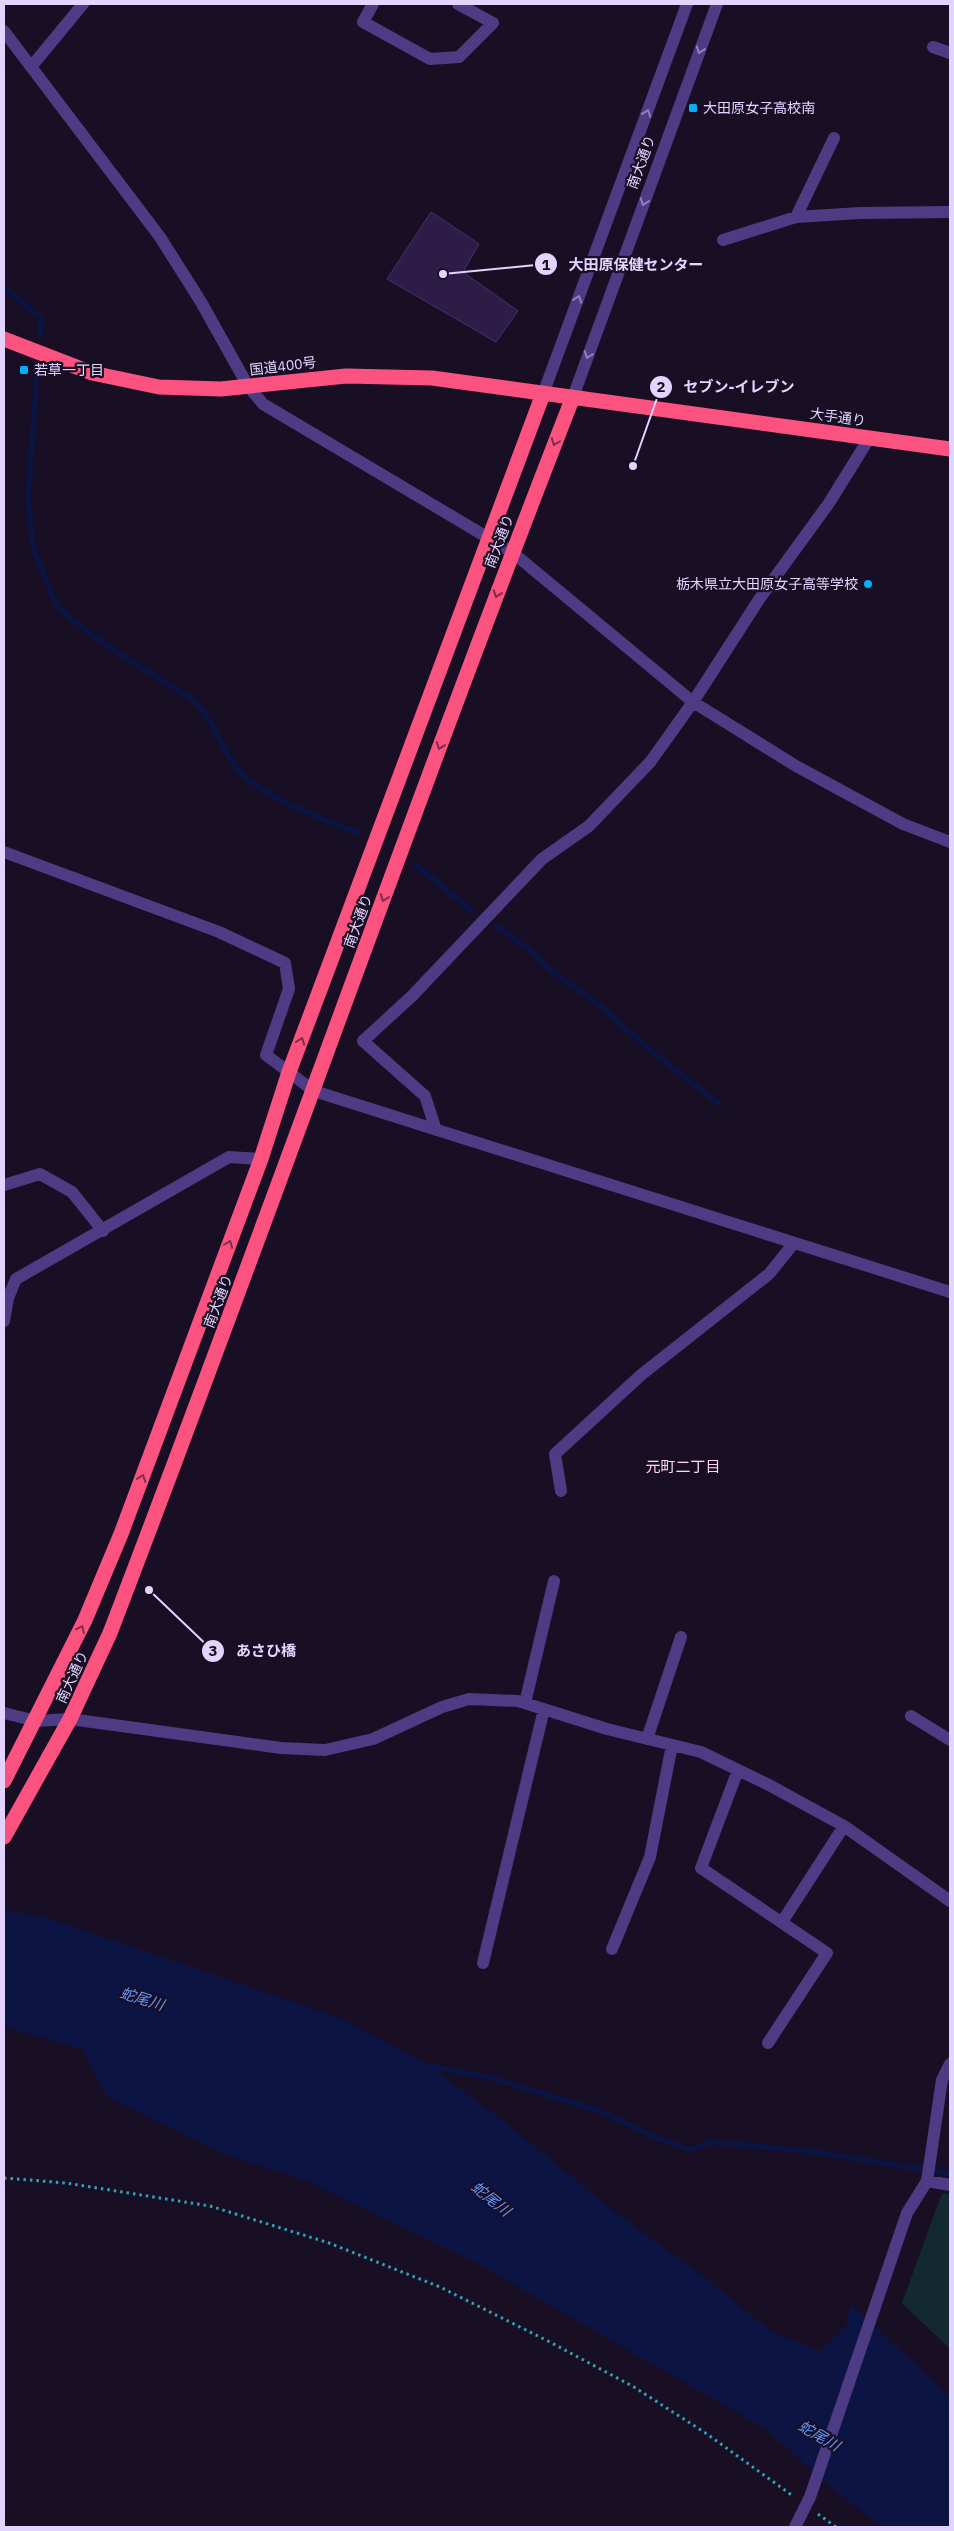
<svg xmlns="http://www.w3.org/2000/svg" width="954" height="2531" font-family="'IBM Plex Sans','Noto Sans JP',sans-serif">
<style>
.green{fill:#122a2f}
.water{fill:#0b1443}
.lines{fill:none;stroke-linecap:round;stroke-linejoin:round}
.stream{stroke:#0b1443;stroke-width:5.5}
.building{fill:#2d1c46;stroke:#4a2e72}
.path{stroke:#31a2b6;stroke-width:3;stroke-dasharray:2.5 4;stroke-linecap:butt}
.minor{stroke:#4d3b84;stroke-width:12}
.highway{stroke:#fc5280;stroke-width:15}
.oneway{stroke:#9080bb}
.oneway2{stroke:#7f2d4e}
.poi-dot{fill:#04aefb;stroke:#180f25;stroke-width:2}
.labels{text-anchor:middle;stroke-width:4.5;stroke-linejoin:round;paint-order:stroke}
.poi-label{font-size:14px;fill:#e2d4fe;stroke:#180f25;text-anchor:start}
.street-label{font-size:14px;fill:#e2d4fe;stroke:#180f25}
.neighbourhood-label{font-size:15px;fill:#fed6e7;stroke:#180f25}
.water-label{font-size:15px;font-style:italic;fill:#6496fc;stroke:#180f25}
.leader{fill:none;stroke:#e2d4fe;stroke-width:2}
.callout-dot{fill:#e2d4fe;stroke:#180f25;stroke-width:2}
.mark-label{font-size:15px;text-anchor:middle;font-weight:bold;fill:#111}
.callout-label{font-size:15px;text-anchor:middle;font-weight:bold;fill:#e2d4fe;stroke:#180f25;stroke-width:4.5;stroke-linejoin:round;paint-order:stroke}
</style>
<rect width="100%" height="100%" fill="#180f25"/>
<path class="green" d="M942,2193L950,2194V2349L902,2303Z"/>
<path class="water" d="M4,1909L44,1917L338,2017L426,2063L506,2123L615,2212L706,2278L769,2330L820,2351L846,2326L851,2304L950,2397V2527H882L838,2493L764,2428L475,2262L300,2178L228,2156L107,2097L82,2049L4,2027Z"/>
<g class="lines">
<path class="stream" d="M4,287L41,318L40,335
M37,373L28,498L33,548L51,592C53,616 145,670 168,684C177,690 189,695 196,703C218,726 224,761 250,781C283,805 321,818 358,833
M416,865L471,910
M496,926L529,949L556,974L602,1007L650,1050L719,1104
M423,2065L488,2077L597,2110L657,2138L690,2150L712,2142L808,2151L950,2174"/>
</g>
<path class="building" d="M431,212L479,244L463,272L518,311L496,342L387,279Z"/>
<g class="lines">
<path class="path" d="M4,2178L66,2183L210,2206L329,2243L440,2287L548,2341L634,2387L707,2434L793,2496
M818,2514L836,2527"/>
<path class="minor" d="M373,4L363,22L430,59L459,57L493,23L458,4
M4,31L160,237L201,302L248,386L263,404L512,552L693,702L796,766L903,824L950,842
M933,47L950,53
M31,67L83,4
M796,217L834,138
M723,240L796,217L860,213L950,212
M543,394L687,4
M573,397L717,4
M4,852L219,932L285,963L289,989L266,1055L314,1091L950,1292
M436,1130L425,1096L363,1041L412,996L542,859L589,826L651,761L693,702L760,598L829,503L870,437
M4,1185L40,1174L72,1192L103,1231
M4,1321L8,1298L16,1279L229,1157L261,1159
M561,1491L555,1454L641,1375L769,1274L794,1243
M525,1703L554,1581
M4,1713L36,1721L70,1719L281,1748L325,1750L373,1739L442,1707L469,1699L518,1701L607,1729L701,1752L769,1785L844,1826L950,1901
M911,1716L950,1740
M647,1739L681,1637
M738,1770L701,1868L827,1953L768,2043
M782,1922L844,1826
M612,1949L650,1857L672,1745
M483,1963L544,1709
M927,2181L950,2185
M795,2527L810,2497L907,2213L927,2181L942,2080L950,2064"/>
<path class="highway" d="M4,339L92,373L159,387L221,389L346,376L432,378L950,449
M4,1781L85,1620L121,1534L261,1159L289,1072L321,987L543,394
M4,1837L70,1719L110,1633C268,1222 413,806 573,397"/>
</g>
<defs><path id="oneway-chevron" d="M-2-3.5L2.5 0L-2 3.5" fill="none" stroke-width="1.6" stroke-linecap="round" stroke-linejoin="round" transform="scale(1.25)"/></defs>
<g class="oneway">
<use href="#oneway-chevron" transform="translate(700 50) rotate(110)"/>
<use href="#oneway-chevron" transform="translate(647 113) rotate(-70)"/>
<use href="#oneway-chevron" transform="translate(644 202) rotate(110)"/>
<use href="#oneway-chevron" transform="translate(578 299) rotate(-70)"/>
<use href="#oneway-chevron" transform="translate(588 355) rotate(110)"/>
</g>
<g class="oneway2">
<use href="#oneway-chevron" transform="translate(555 442) rotate(111)"/>
<use href="#oneway-chevron" transform="translate(497 594) rotate(110)"/>
<use href="#oneway-chevron" transform="translate(440 746) rotate(110)"/>
<use href="#oneway-chevron" transform="translate(384 898) rotate(110)"/>
<use href="#oneway-chevron" transform="translate(301 1041) rotate(-70)"/>
<use href="#oneway-chevron" transform="translate(229 1244) rotate(-69)"/>
<use href="#oneway-chevron" transform="translate(142 1478) rotate(-70)"/>
<use href="#oneway-chevron" transform="translate(81 1629) rotate(-64)"/>
</g>
<g class="poi-dot">
<rect x="688" y="103" width="10" height="10" rx="2.5"/>
<rect x="19" y="365" width="10" height="10" rx="2.5"/>
<circle cx="868" cy="584" r="5"/>
</g>
<g class="labels">
<g class="poi-label">
<text x="703" y="113">大田原女子高校南</text>
<text x="34" y="375">若草一丁目</text>
<text x="858" y="589" text-anchor="end">栃木県立大田原女子高等学校</text>
</g>
<g class="street-label">
<text transform="translate(641 162) rotate(-70)" y="5">南大通り</text>
<text transform="translate(283 366) rotate(-7)" y="5">国道400号</text>
<text transform="translate(838 417) rotate(8)" y="5">大手通り</text>
<text transform="translate(499 541) rotate(-69)" y="5">南大通り</text>
<text transform="translate(358 921) rotate(-70)" y="5">南大通り</text>
<text transform="translate(218 1301) rotate(-69)" y="5">南大通り</text>
<text transform="translate(72 1677) rotate(-65)" y="5">南大通り</text>
</g>
<g class="neighbourhood-label">
<text x="683" y="1472">元町二丁目</text>
</g>
<g class="water-label">
<text transform="translate(142 1999) rotate(17)" y="5">蛇尾川</text>
<text transform="translate(491 2199) rotate(39)" y="5">蛇尾川</text>
<text transform="translate(819 2436) rotate(30)" y="5">蛇尾川</text>
</g>
</g>
<path class="leader" d="M443 274L546 264M633 466L661 387M149 1590L213 1651"/>
<g class="callout-dot">
<circle cx="443" cy="274" r="5"/>
<circle cx="633" cy="466" r="5"/>
<circle cx="149" cy="1590" r="5"/>
<circle cx="546" cy="264" r="12"/>
<circle cx="661" cy="387" r="12"/>
<circle cx="213" cy="1651" r="12"/>
</g>
<g class="mark-label">
<text x="546" y="270">1</text>
<text x="661" y="392">2</text>
<text x="213" y="1656">3</text>
</g>
<g class="callout-label">
<text x="636" y="270">大田原保健センター</text>
<text x="739" y="392">セブン-イレブン</text>
<text x="266" y="1656">あさひ橋</text>
</g>
<rect width="954" height="2531" fill="none" stroke="#e2d4fe" stroke-width="10"/>
</svg>
